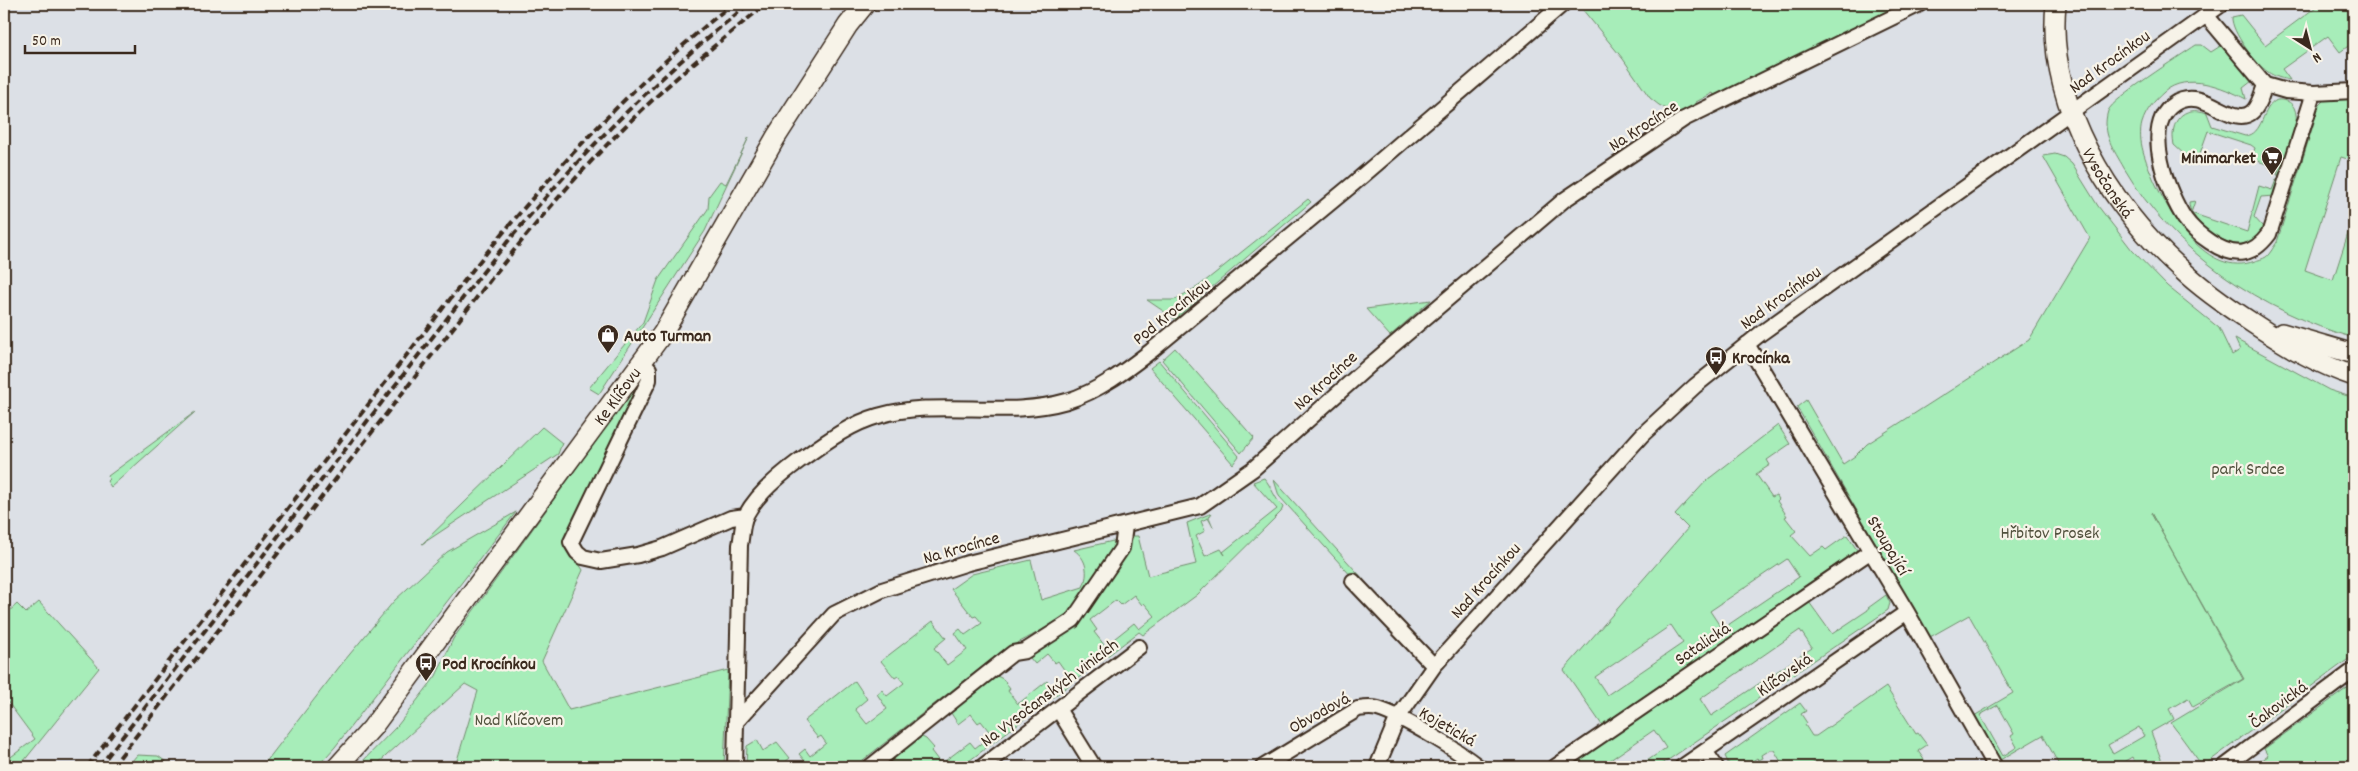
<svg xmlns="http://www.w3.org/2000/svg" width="2358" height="771" font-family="Dekko,sans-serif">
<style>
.green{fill:#a7edb9;stroke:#718c6c;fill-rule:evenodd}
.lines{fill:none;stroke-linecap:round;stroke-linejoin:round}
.street-casing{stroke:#3b2a1e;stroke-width:18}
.secondary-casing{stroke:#3b2a1e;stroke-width:22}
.street{stroke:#f7f3e8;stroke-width:14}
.secondary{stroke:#f7f3e8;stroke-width:19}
.rail{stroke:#3b2a1e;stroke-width:4;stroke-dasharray:8 4;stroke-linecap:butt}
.labels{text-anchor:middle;stroke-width:4.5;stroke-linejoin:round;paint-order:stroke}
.street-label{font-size:18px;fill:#3b2a1e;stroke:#f7f3e8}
.poi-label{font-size:18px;font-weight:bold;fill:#3b2a1e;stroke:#f7f3e8;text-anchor:start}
.park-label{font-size:18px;fill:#51513d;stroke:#f7f3e8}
</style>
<rect width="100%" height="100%" fill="#dce0e6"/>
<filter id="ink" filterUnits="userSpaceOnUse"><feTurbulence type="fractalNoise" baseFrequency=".02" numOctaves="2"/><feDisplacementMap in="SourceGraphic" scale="10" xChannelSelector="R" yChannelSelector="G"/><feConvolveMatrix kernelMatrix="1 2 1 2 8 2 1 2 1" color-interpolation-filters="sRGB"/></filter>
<g filter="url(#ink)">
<path class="green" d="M1578,4H1906L1715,98L1713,93L1696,102L1697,106L1679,115L1659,105L1650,98L1623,59Z
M2320,4H2354V42L2340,52L2328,36L2282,69L2290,80C2283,79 2275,77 2268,72C2256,64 2231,32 2232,17L2241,15L2265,45Z
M2196,45H2202L2211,52L2222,45L2252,81L2243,88L2246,99C2223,87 2187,72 2164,92C2154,101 2146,110 2142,123C2137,141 2146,161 2153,178C2169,214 2207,279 2255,261C2258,260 2263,259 2266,257C2270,254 2274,246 2277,242L2319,106L2326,99L2354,96V161L2341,157L2305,270L2333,280L2354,215V338C2262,312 2173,252 2124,168C2114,150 2101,133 2108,111C2113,98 2180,56 2196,45Z
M2277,100C2314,97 2288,157 2280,175H2277L2279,168L2251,159L2255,148L2251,145L2208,131L2198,159L2185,155L2174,145C2169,122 2183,104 2207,113L2212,126L2245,136C2264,135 2261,107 2277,100Z
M749,137L705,231L599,394L589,388L643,322L658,280L708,209L709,196L720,181L726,184Z
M2055,154L2064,157L2072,164L2098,206L2132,250L2167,286L2219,328L2232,355L2240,350L2235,339L2329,390L2354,398V655L2207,763L2201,764L2171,723L2244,679L2151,513L2243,679L2193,707L2188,698L2169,709L2174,719L2151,732L2164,767H2137L2132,757L2115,767L2107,763L2100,767H2060L2043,735L2000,760L1974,716L2013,693L1969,615L1930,637L1797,407L1806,400L1843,464L1855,456L1867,444L2029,340L2090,238L2043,156ZM1998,705L2014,734L2011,736L2017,747L2003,756L1980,715ZM2139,727L2144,736L2113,754L2108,745Z
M2276,180L2278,181L2274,196L2261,197L2254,217L2263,227V231C2256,239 2247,245 2236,244C2220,243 2188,219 2189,202L2195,201L2191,213L2247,232L2259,186L2272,190Z
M1308,199L1311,202L1175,319L1147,300H1174L1199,286Z
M1431,300L1390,336L1366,309Z
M1175,348L1254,438L1241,453L1162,360Z
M1159,361L1239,456L1233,464L1150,368Z
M633,390L635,399L564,541L583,570L542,661L569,710L728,670L724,767H455L478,691L465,684L374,767H357L398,725L436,676L453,639Z
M195,412L111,487L107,481L109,479L108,476Z
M1778,425L1790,444L1767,460L1770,465L1756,474L1772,497L1776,495L1779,499L1777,501L1787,516L1785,517L1796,531L1791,535L1810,556L1823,547L1826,550L1847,535L1857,550L1602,725L1564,670L1688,528L1675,515L1707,480ZM1787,559L1799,577L1722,629L1710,611ZM1671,625L1683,643L1607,695L1595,677Z
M542,427L562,443L558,454L422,544Z
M1264,478C1272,487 1274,498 1283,507L1281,512L1197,595L1143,635L1139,632L961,767H876L918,735L926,739L934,748L931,751L941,764L970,742L975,748L992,735L981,721L978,723L971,714L958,724L951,713L953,706L995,675L1003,679L1010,688L1008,691L1018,704L1047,681L1052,687L1068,675L1058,661L1055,663L1047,654L1035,664L1030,658L1049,642L1120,564L1133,536H1138L1148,576L1196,564L1187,523L1212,513L1209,517L1213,527L1208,518L1201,521L1205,531L1196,536L1205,556L1221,549L1225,555L1223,552L1277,509L1253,482ZM1134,595L1142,605L1144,603L1155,616L1139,629L1134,623L1105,646L1094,632L1097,630L1090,620L1116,600L1121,605Z
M1274,480L1364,580L1353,578L1279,496Z
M516,512L335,747L317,767H262L340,666L394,601L447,552Z
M1113,541L1115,546C1103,567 1089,590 1073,608C1062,620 1022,642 1006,648L854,767H810L799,754L805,749L810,756L826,743L821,736L818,738L804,721L855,681L867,699L855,709L867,724L887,709L877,694L882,690L887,696L904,683L898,676L895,678L881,661L933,621L946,638L934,648L947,665L967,650L955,633L960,629L965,635L982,623L976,616L973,617L951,589L972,574L1031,560L1041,600L1083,587C1089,573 1087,559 1074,550Z
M1886,595L1890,603L1888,610L1658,767H1638L1666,748L1654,730L1600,767H1568L1809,602L1832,634L1868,610V608ZM1800,630L1812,648L1711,716L1700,699Z
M39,602L99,668L19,767H4V762L35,739L4,697V616L17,604L26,613Z
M2354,683V767H2252L2268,756L2264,749Z
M1886,687L1916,734L1918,733L1927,745L1918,751L1929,767H1822L1819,763L1817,764L1815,762L1807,767H1784L1774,750H1770L1762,755L1763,758L1759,760L1757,758L1744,767H1730L1725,756L1800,703L1806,711L1801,714L1807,723L1805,725L1812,736H1816Z
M757,740L763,751L777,742L790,758L779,767H746L747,746Z
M137,755L158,756L173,767H127Z"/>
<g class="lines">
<g class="street-casing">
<path id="street" d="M2206,15L2265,85L2286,91L2314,93L2354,91
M2265,85C2262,93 2259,106 2252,112C2232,129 2204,84 2174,104C2141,126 2168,194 2185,219C2192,229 2201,236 2210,242C2234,258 2252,257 2269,234L2314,93
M1747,344L1907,612L1995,767
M641,363L649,369V380L571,542L577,552L583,557L601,561L638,555L662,548L731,518L746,516
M1353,581L1434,666
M1058,709L1094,767
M737,721L834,614L882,590L968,563L1200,506L1253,469L1371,364L1564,200L1684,119L1920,4
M1705,751L1716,767
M735,767L740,545C742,536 742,523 746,515C757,494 780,475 799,461C823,444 849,424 878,416C939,398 1005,419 1067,401C1099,391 1125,371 1151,351L1353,184L1563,4
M870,767L1013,653L1025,651L1073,620L1122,548L1125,526
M982,767L1139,647
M1263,767L1358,709C1365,708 1371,707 1378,709C1404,717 1457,750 1479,767
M1377,767L1397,719L1434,666L1642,435L1695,386L1760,334L2222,4
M1555,767L1871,551
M1682,767L1907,612
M2224,767L2354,670"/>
</g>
<g class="secondary-casing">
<g id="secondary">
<path id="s1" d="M2056,4C2046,103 2109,205 2181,269C2203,290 2228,307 2254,324C2286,345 2317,364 2354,376"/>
<path d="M2282,333L2354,354"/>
<path id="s2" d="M337,767L372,728L663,333L776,137L848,25L865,4"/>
</g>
</g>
<use href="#street" class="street"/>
<use href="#secondary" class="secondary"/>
<path class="rail" d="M87,767L475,267C555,168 633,84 732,4
M99,767L483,272C562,173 649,83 749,4
M112,767L491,279C538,220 587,162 642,110C681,72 724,38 766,4"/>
</g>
</g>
<defs>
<g id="supermarket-pin" transform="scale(1.125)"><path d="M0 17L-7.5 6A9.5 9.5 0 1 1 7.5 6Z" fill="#3b2a1e" stroke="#f7f3e8"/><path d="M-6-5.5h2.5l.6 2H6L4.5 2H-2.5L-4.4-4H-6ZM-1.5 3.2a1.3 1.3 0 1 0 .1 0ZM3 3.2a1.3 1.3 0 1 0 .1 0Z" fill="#fff"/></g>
<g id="shop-pin" transform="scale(1.125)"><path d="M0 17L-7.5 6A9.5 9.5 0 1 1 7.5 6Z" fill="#3b2a1e" stroke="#f7f3e8"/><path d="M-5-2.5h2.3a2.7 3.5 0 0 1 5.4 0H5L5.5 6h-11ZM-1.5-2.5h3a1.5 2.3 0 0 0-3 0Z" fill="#fff"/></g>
<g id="bus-pin" transform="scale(1.125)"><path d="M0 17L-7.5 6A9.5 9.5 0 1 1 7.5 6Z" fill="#3b2a1e" stroke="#f7f3e8"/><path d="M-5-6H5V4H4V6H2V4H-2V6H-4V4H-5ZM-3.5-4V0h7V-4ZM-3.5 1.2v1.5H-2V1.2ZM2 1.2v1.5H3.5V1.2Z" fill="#fff"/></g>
</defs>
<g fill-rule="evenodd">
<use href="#supermarket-pin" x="2272" y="157"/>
<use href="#shop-pin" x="608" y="335"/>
<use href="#bus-pin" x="1716" y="357"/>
<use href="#bus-pin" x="426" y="663"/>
</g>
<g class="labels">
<g class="street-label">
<text transform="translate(2109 61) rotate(-36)" y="6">Nad Krocínkou</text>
<text transform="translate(1643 125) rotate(-33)" y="6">Na Krocínce</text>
<text dy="6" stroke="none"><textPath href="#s1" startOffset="190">Vysočanská</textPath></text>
<text transform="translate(1780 297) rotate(-36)" y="6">Nad Krocínkou</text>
<text transform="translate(1171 311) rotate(-39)" y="6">Pod Krocínkou</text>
<text transform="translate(1325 380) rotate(-42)" y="6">Na Krocínce</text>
<text dy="6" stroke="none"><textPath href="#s2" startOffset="465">Ke Klíčovu</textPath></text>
<text transform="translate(1889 545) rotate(59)" y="6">Stoupající</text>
<text transform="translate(961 547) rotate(-16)" y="6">Na Krocínce</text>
<text transform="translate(1485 580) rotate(-48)" y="6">Nad Krocínkou</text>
<text transform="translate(1702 643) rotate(-34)" y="6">Satalická</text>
<text transform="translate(1784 674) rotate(-35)" y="6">Klíčovská</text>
<text transform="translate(1049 692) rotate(-37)" y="6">Na Vysočanských vinicích</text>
<text transform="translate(2278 704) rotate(-37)" y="6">Čakovická</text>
<text transform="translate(1319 712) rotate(-29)" y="6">Obvodová</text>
<text transform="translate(1448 726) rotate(30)" y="6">Kojetická</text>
</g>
<g class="poi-label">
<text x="2256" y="163" text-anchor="end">Minimarket</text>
<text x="624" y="341">Auto Turman</text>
<text x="1732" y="363">Krocínka</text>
<text x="442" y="669">Pod Krocínkou</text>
</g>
<g class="park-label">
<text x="2248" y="474">park Srdce</text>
<text x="2050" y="538">Hřbitov Prosek</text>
<text x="519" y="725">Nad Klíčovem</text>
</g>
</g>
<rect width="2358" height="771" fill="none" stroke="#f7f3e8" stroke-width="20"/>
<rect x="10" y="10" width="2338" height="751" fill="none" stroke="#3b2a1e" stroke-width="2" filter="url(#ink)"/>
<g transform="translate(2310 48) rotate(144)" stroke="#f7f3e8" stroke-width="4" paint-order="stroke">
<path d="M0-4L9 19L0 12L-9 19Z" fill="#3b2a1e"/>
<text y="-8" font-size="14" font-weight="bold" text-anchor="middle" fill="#3b2a1e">N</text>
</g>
<path d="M25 45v8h110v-8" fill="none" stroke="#3b2a1e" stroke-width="2.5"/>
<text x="32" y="45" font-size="15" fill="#3b2a1e" stroke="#f7f3e8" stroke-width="4" paint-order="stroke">50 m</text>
</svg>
